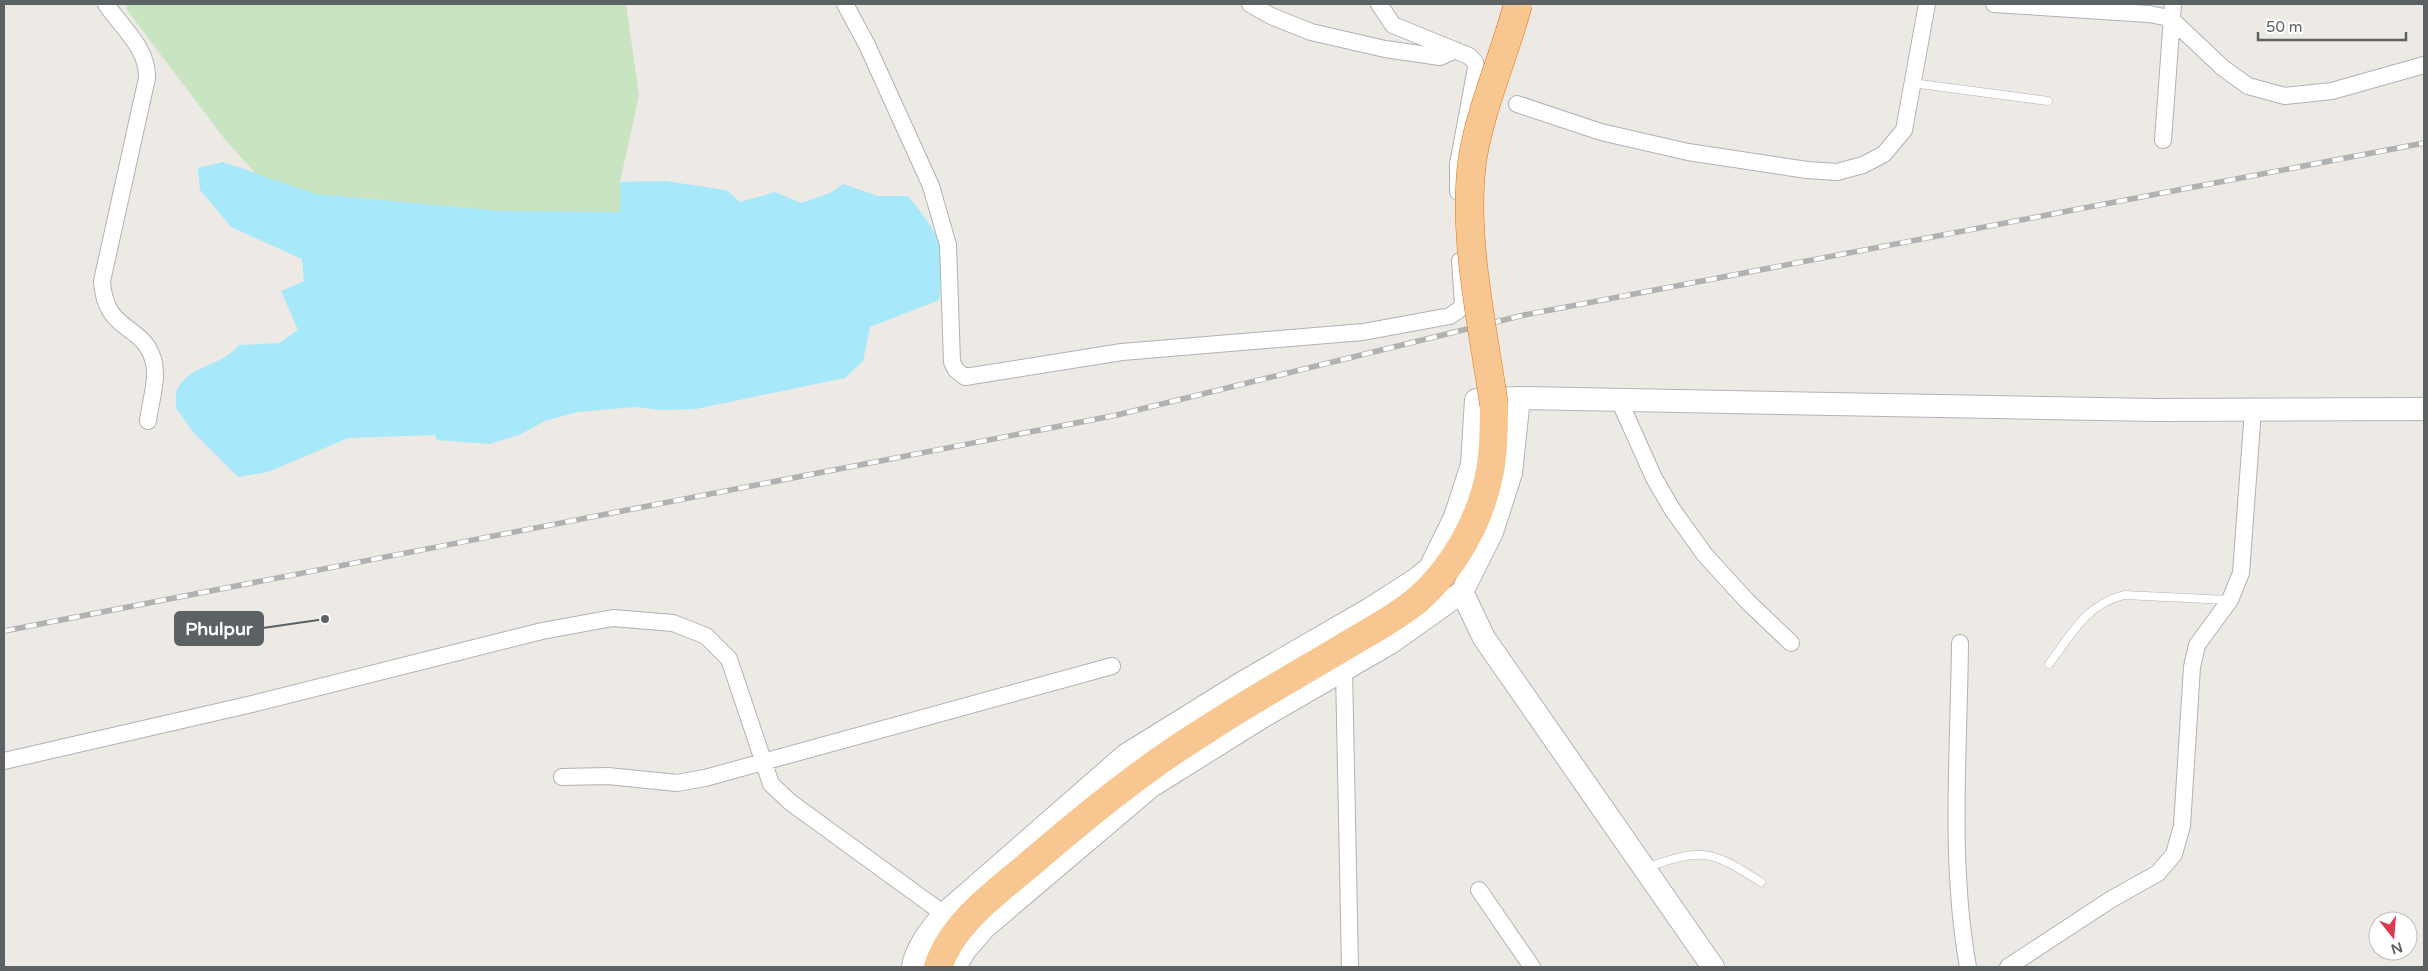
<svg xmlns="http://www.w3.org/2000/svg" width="2428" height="971" font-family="'Varela Round',sans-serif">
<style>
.green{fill:#c9e4c1}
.water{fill:#a7e9fa}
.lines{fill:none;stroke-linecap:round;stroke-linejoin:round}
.lane-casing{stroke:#afb3b5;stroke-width:9}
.street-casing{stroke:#afb3b5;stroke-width:18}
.secondary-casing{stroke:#b0b5b8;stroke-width:24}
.highway-casing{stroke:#e5710d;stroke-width:29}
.lane{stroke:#fff;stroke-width:8}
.street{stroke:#fff;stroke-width:16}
.secondary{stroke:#fff;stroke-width:22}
.highway{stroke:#f7c691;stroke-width:28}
.rail-casing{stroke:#b0b1b1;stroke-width:5.5}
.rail{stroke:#fff;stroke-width:4;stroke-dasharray:11;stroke-linecap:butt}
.highway-bridge-casing{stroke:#e5710d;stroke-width:29;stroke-linecap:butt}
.highway-bridge{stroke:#f7c691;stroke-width:28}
.leader{fill:none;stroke:#5c6163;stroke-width:2}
.callout-dot{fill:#5c6163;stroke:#fff;stroke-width:2}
.callout{fill:#5c6163;stroke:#5c6163;stroke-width:2}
.callout-label{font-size:18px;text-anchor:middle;font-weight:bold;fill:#fff}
</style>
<rect width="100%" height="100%" fill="#ede9e4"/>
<path class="green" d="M126,4H626L639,95L620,182V212L502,211L316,194L257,175L223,137L127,10Z"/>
<path class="water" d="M223,162L316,194L502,211L620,212V182L665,181L726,190L740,202L775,192L801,203L830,193L843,184L878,196H908C918,209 930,222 937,238C944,254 941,282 939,300L870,327L863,361L845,378L696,409L660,410L635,407L577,412L545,421L519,435L489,444L437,440L435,435L348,438L268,472L238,477L193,432L176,408C176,403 175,393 178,388C190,365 223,366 239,345L279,343L298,330L281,291L304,281L302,259L231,227L200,190L198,168Z"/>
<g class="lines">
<g class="lane-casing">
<path id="lane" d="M1912,83L2048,101
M2049,664C2072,634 2085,605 2124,595L2228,600
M1648,867C1705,847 1711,851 1761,882"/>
</g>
<g class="street-casing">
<path id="street" d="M106,4C122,28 148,48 147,78L102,281C105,333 142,323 153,359C159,377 150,403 148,421
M845,4L867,45L931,186L948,245L952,362L956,370L965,377L1122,352L1363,332L1450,316L1460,309L1463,303L1460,261
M1250,4L1271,16L1311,32L1385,49L1440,57L1455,50
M1379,4L1393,25L1469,56L1475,62L1476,68L1458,164V192
M1994,4L2149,14L2170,18L2223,68L2248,86L2285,96L2332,91L2424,65
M1517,104L1601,132L1688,152L1807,170L1837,172L1863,165L1884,154L1904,130L1927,4
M2163,140L2173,4
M1619,400L1654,478L1672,509L1705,555L1747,601L1791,643
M1960,643C1959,750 1949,861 1968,967
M1344,669L1350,967
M4,761L252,704L542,631L613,618L673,623L706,636L729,659L771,784L790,802L944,914
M562,777L608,776L677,783L705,778L1112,666
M1479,890L1532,967
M2008,967L2110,900L2158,873L2174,854L2182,826L2192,667L2197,645L2230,600L2241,573L2253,410"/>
</g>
<g class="secondary-casing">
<path id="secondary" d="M1462,592L1484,638L1713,967
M913,967C916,948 931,929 944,914L1126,755L1242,683L1370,609L1418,578L1430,568L1455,517L1472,465L1476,400L1519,398L2155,410L2424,409
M955,967L965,950L985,927L1150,787L1262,717L1390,643L1462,592L1492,532L1511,473L1519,398"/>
</g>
<g class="highway-casing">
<path id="highway" d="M938,967C952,923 997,892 1031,863C1087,815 1143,769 1206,730C1249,702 1293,677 1337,651C1363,635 1391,621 1415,602C1453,570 1481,520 1490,471C1494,449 1494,427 1494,405"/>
</g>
<use href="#lane" class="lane"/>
<use href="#street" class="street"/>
<use href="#secondary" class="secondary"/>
<use href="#highway" class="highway"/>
<g class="rail-casing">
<path id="rail" d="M4,631L1117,415L1524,315L2424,143"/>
</g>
<use href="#rail" class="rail"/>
<g class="highway-bridge-casing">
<path id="highway-bridge" d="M1494,405C1483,328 1461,232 1473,156C1482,104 1505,54 1518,4"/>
</g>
<use href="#highway-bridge" class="highway-bridge"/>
</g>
<path class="leader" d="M325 619L263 628"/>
<circle class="callout-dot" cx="325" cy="619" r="5"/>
<rect class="callout" x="175" y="612" width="88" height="33" rx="5"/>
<g class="callout-label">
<text x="219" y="635">Phulpur</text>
</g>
<rect width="2428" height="971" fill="none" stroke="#5c6163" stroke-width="10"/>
<g transform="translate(2393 936) rotate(163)"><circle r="24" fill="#ffffff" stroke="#bec0c1"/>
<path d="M0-4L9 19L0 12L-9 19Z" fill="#df3850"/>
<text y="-8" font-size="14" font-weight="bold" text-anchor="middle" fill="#5c6163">N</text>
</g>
<path d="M2258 32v8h148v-8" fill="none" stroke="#5c6163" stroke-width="2.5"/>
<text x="2266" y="32" font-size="15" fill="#5c6163" stroke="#ffffff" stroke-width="4" paint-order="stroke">50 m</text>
</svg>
